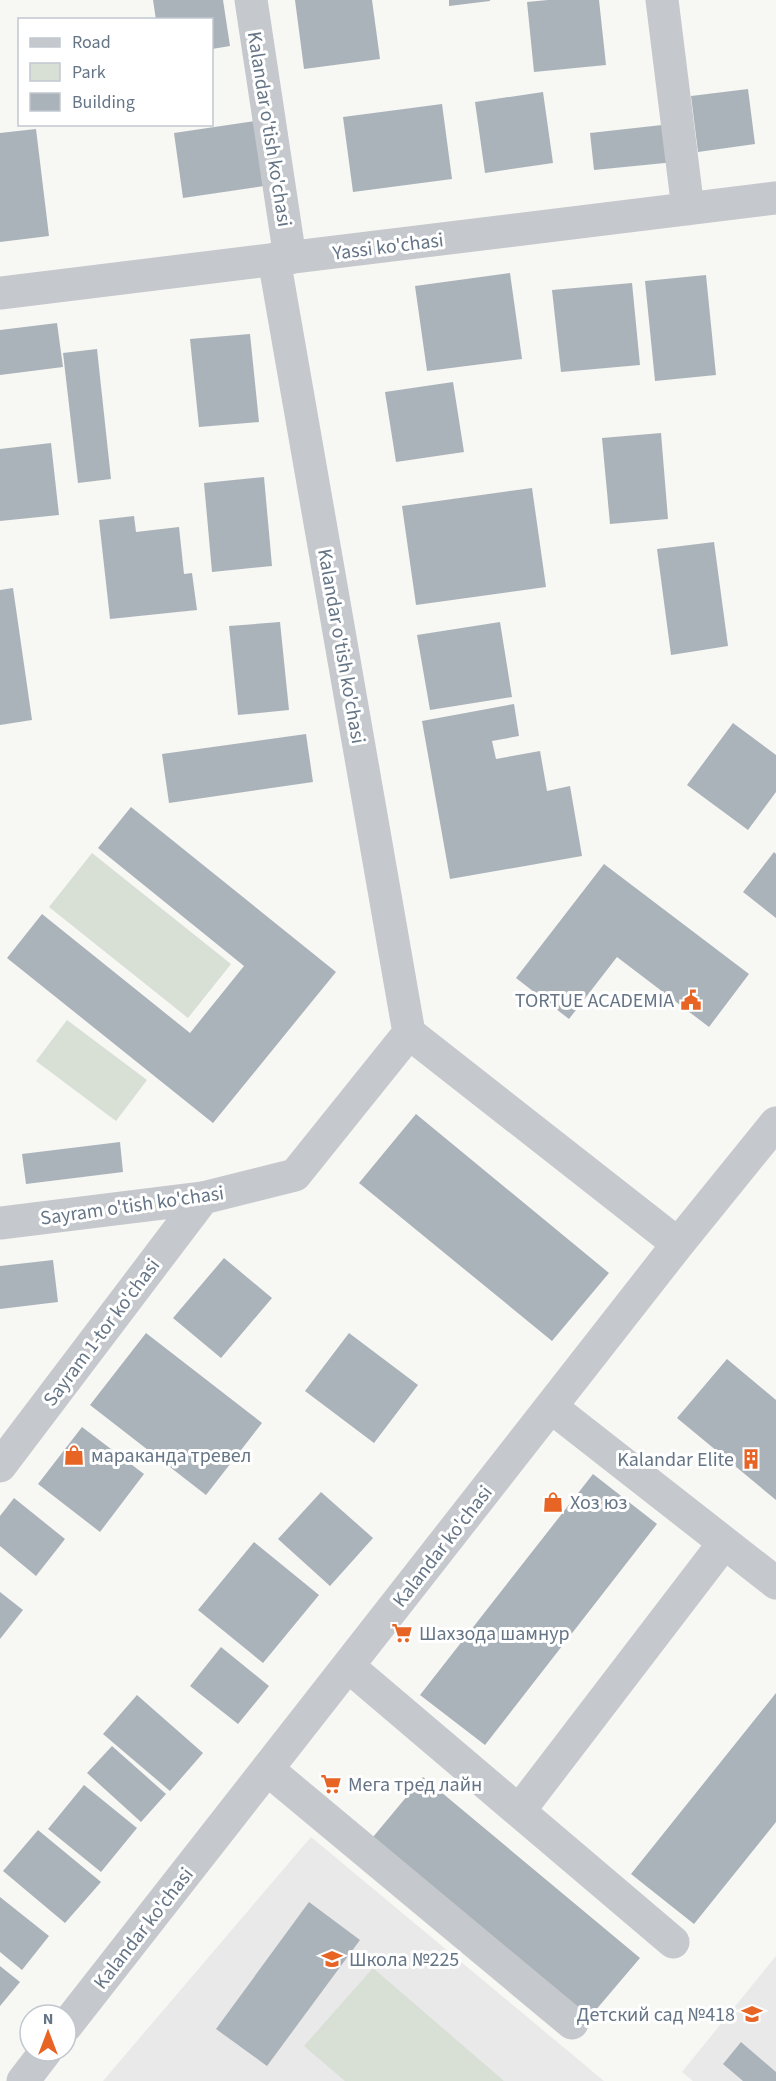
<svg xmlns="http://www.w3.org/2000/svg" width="776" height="2081" font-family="'Source Sans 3',sans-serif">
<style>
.built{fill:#e8e9e8}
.green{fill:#d8dfd5}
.building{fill:#abb3ba}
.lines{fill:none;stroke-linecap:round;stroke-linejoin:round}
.minor{stroke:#c5c8cc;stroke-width:33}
.labels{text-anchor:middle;stroke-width:6;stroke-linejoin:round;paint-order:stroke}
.street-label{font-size:20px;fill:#657586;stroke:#fff}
.poi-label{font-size:20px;fill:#657586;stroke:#fff;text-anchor:start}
</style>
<rect width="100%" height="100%" fill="#f7f7f4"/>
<path class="built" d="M311,1837L604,2081H103Z
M776,1956V2081H693L682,2072Z"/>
<path class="green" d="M92,853L231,964L188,1018L49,907Z
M67,1020L147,1080L116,1121L36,1061Z
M373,1968L504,2081H345L304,2046Z"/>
<path class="building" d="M153,0H223L230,46L212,49V20H156Z
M295,0H372L380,59L304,69Z
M449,0H490V1L449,6Z
M548,0H599L606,65L534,72L527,2Z
M748,89L755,144L698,152L691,96Z
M543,92L553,163L485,173L475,102Z
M442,104L452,179L353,192L343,117Z
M255,121L264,186L183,198L174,133Z
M671,124L675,162L594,170L590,133Z
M36,129L49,236L0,242V133Z
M510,273L522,359L427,371L415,286Z
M706,275L716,375L655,381L645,281Z
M632,283L640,365L561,372L552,290Z
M57,323L63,367L0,375V330Z
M250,334L259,422L199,427L190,339Z
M97,349L111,479L78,483L63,353Z
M453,382L464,452L396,462L385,392Z
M661,433L668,519L610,524L602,438Z
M51,443L59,515L0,521V449Z
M264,477L272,566L212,572L204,483Z
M532,488L546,587L416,605L402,506Z
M134,516L136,532L179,527L184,574L192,573L197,610L110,619L99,520Z
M714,542L728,646L671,655L657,549Z
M13,588L32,720L0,725V590Z
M280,622L289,710L238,715L229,626Z
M500,622L512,697L430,710L417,635Z
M514,704L519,736L492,741L496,759L540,751L547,791L570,786L582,856L450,879L422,721Z
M733,723L776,755V792L748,830L687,785Z
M306,734L313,782L169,803L162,754Z
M131,807L336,972L213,1123L7,958L42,914L190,1033L244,966L98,848Z
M774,852L776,854V918L743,892Z
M604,864L749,974L709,1027L617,957L569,1019L516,978Z
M416,1114L609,1273L552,1341L359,1183Z
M120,1142L123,1172L26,1184L22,1154Z
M224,1258L272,1298L221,1358L173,1318Z
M53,1260L58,1302L0,1309V1266Z
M146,1333L262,1423L206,1495L90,1405Z
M349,1333L418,1385L374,1443L305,1391Z
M727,1359L776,1400V1500L677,1418Z
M82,1427L144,1474L100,1532L38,1484Z
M593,1474L657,1524L485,1745L420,1695Z
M321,1492L373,1538L330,1586L278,1539Z
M14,1498L65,1539L36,1576L0,1546V1516Z
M254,1542L319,1595L263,1663L198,1610Z
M0,1592L23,1610L0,1639Z
M221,1647L269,1686L238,1724L190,1686Z
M776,1693V1822L694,1924L631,1874Z
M137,1695L203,1753L170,1791L103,1734Z
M112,1746L166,1794L141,1822L87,1773Z
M423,1777L640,1958L589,2018L373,1837Z
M84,1785L137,1828L101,1872L48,1829Z
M38,1830L101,1882L65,1923L3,1871Z
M0,1897L49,1936L22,1970L0,1952Z
M309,1902L360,1940L267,2066L216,2029Z
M0,1966L20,1982L0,2006Z
M741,2042L776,2072V2081H743L723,2064Z"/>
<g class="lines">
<path class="minor" d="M251,0L290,258
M662,0L688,209
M274,259L409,1033
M0,293L776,198
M409,1033L678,1244
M0,1223L203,1198L295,1175L409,1033
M551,1407L776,1583
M0,1466L203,1198
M348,1666L673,1942
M267,1769L572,2023
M519,1811L724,1543
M66,2026L678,1244L776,1123
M23,2081L46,2051"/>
</g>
<defs>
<g id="civic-bare" transform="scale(1.62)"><path d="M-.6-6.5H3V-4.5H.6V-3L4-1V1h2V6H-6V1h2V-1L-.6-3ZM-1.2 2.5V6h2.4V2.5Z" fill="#e86424" stroke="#fff" stroke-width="2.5" paint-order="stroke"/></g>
<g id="shop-bare" transform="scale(1.62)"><path d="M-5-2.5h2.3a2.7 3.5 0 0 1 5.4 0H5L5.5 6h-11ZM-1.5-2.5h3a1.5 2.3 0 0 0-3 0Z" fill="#e86424" stroke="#fff" stroke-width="2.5" paint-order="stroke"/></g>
<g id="building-bare" transform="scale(1.62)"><path d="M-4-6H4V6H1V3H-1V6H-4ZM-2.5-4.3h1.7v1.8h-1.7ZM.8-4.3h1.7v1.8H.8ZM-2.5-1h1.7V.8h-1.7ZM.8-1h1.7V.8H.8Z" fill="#e86424" stroke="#fff" stroke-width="2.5" paint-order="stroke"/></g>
<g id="supermarket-bare" transform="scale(1.62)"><path d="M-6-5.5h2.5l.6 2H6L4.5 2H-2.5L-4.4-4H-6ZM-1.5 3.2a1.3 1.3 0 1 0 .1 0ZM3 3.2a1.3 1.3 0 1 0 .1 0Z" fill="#e86424" stroke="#fff" stroke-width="2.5" paint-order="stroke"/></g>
<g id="school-bare" transform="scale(1.62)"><path d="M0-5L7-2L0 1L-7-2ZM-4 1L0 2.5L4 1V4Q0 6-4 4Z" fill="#e86424" stroke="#fff" stroke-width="2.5" paint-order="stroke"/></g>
</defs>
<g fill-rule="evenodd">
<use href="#civic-bare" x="691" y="1000"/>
<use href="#shop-bare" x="74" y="1455"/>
<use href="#building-bare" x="751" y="1459"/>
<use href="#shop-bare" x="553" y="1502"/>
<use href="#supermarket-bare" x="402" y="1633"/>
<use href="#supermarket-bare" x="331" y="1784"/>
<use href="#school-bare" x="332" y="1959"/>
<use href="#school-bare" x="752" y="2014"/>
</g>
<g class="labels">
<g class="street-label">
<text transform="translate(270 129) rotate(81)" y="7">Kalandar o'tish ko'chasi</text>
<text transform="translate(388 246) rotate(-7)" y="7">Yassi ko'chasi</text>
<text transform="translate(342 646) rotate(80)" y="7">Kalandar o'tish ko'chasi</text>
<text transform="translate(132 1205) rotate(-8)" y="7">Sayram o'tish ko'chasi</text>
<text transform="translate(101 1332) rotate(-53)" y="7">Sayram 1-tor ko'chasi</text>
<text transform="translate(442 1546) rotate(-52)" y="7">Kalandar ko'chasi</text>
<text transform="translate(143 1928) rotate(-52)" y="7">Kalandar ko'chasi</text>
</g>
<g class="poi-label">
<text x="674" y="1007" text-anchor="end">TORTUE ACADEMIA</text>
<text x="91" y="1462">мараканда тревел</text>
<text x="734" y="1466" text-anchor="end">Kalandar Elite</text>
<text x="570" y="1509">Хоз юз</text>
<text x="419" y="1640">Шахзода шамнур</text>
<text x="348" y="1791">Мега тред лайн</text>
<text x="349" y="1966">Школа №225</text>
<text x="735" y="2021" text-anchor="end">Детский сад №418</text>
</g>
</g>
<rect x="18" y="18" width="195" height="108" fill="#ffffff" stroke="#c1c8cf" stroke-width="1.5"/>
<rect x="30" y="38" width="30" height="9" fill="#c5c8cc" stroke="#c1c8cf" stroke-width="1.5"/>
<text x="72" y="48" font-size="18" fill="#657586">Road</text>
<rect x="30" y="63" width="30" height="18" fill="#d8dfd5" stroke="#c1c8cf" stroke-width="1.5"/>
<text x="72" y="78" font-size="18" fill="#657586">Park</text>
<rect x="30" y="93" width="30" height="18" fill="#abb3ba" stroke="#c1c8cf" stroke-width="1.5"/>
<text x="72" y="108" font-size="18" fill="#657586">Building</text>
<g transform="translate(48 2033)"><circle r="28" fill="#ffffff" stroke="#c1c8cf" stroke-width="1.5"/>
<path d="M0-4.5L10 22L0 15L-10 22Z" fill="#e86424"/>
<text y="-9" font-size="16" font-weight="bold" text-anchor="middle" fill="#657586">N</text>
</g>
</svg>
